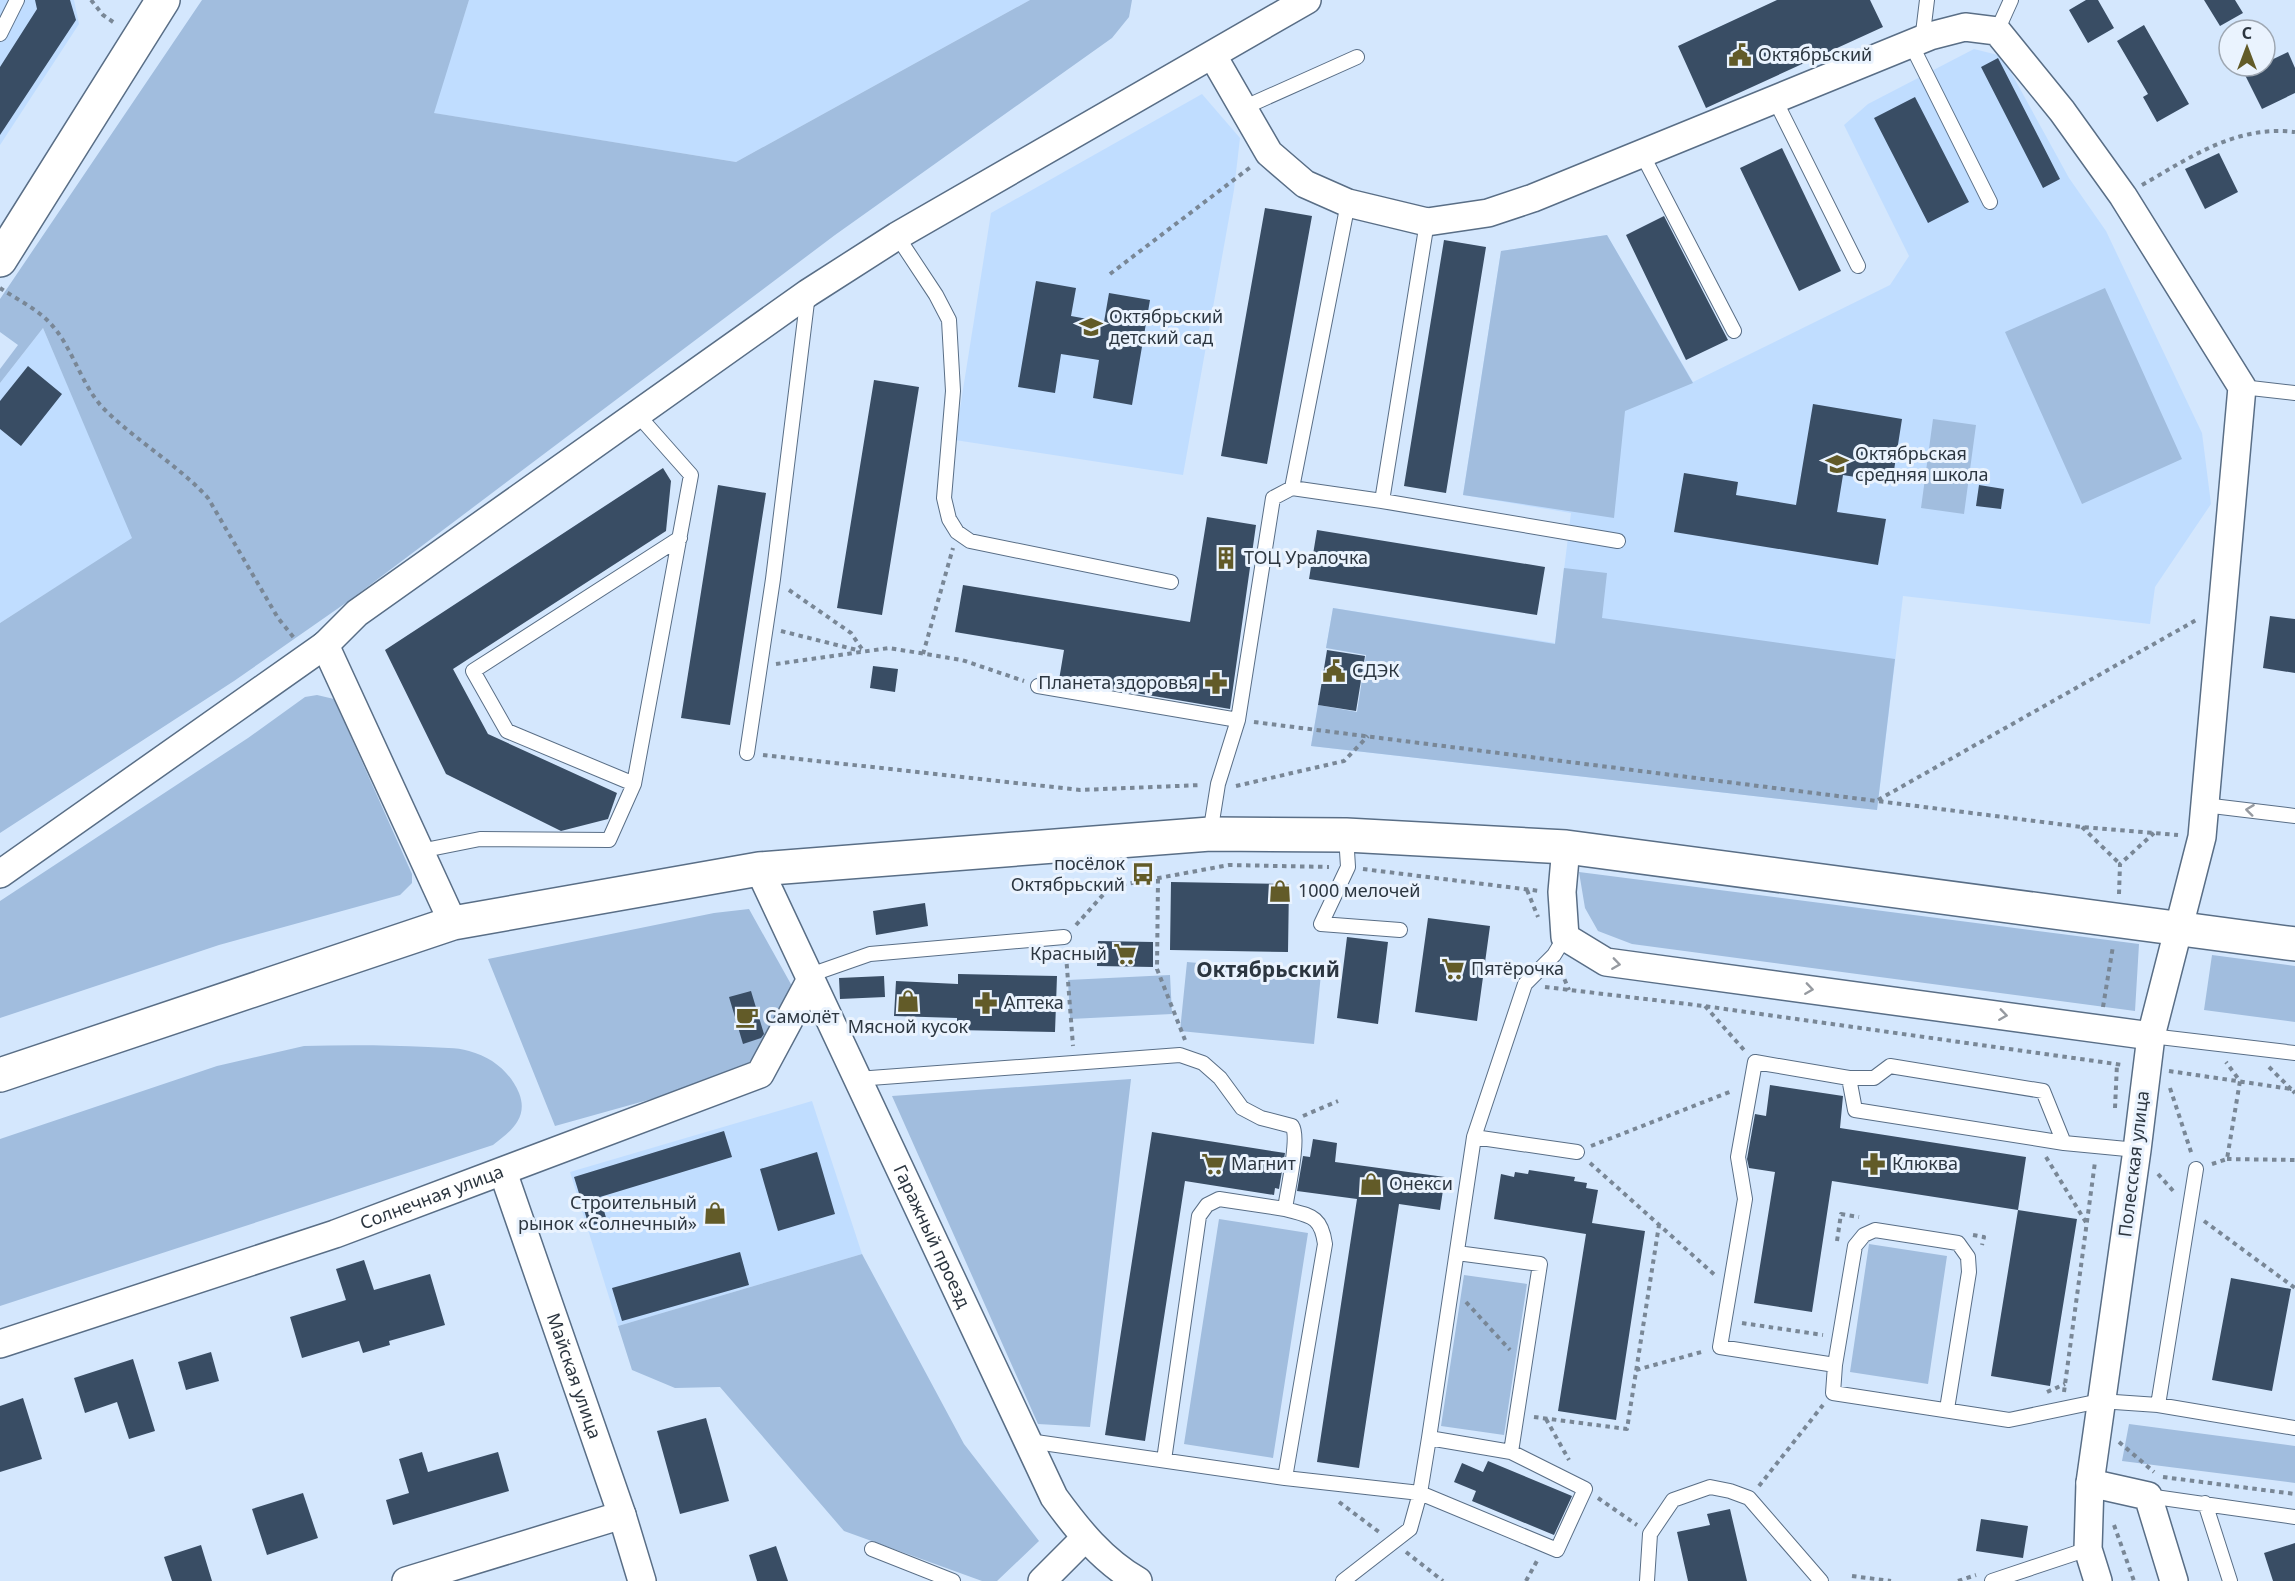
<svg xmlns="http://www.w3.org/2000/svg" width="2295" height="1581" font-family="'Noto Sans',sans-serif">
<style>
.built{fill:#c0ddff}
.green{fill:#a1bdde}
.building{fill:#394d64}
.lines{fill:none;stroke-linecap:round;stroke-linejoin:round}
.lane-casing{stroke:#596e86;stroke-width:16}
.street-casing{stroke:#596e86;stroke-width:30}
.secondary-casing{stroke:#596e86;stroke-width:36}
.primary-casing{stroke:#596e86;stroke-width:36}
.path{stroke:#798796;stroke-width:4;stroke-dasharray:4.5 4.5;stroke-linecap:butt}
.lane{stroke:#fff;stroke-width:14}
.street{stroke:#fff;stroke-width:27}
.secondary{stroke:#fff;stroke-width:33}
.primary{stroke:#fff;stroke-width:33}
.oneway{stroke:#969aa0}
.labels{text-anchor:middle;stroke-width:6;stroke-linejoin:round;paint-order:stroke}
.poi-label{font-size:18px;fill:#2c3640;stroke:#eaf3fe;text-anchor:start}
.street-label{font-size:18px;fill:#2c3640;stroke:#eaf3fe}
.quarter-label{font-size:21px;font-weight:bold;fill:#2c3640;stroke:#eaf3fe}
</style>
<rect width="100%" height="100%" fill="#d4e7fd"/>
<path class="built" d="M0,0H74L79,24L0,145Z
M469,0H1030L736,162L433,113Z
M1974,49L2002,56L2069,178L2106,231L2202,433L2211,504L2155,587L2150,624L1903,596L1877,810L1311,746L1318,705L1357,712L1366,655L1326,648L1333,608L1555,643L1571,513L1463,495L1501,251L1607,235L1693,382L1890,285L1909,256L1844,125L1868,104Z
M1202,94L1240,138L1234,190L1183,475L955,440L991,213Z
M43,328L133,538L0,623V383Z
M812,1101L862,1254L618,1326L570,1172Z"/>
<path class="green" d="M202,0H469L434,113L736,162L1030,0H1132L1129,17L1112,38L835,235L350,600L234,681L0,833V623L132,538L43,328L0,383V369L18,345L0,332V299Z
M1607,235L1693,383L1625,411L1614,518L1463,495L1501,251Z
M2105,288L2182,459L2082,504L2005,332Z
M1933,419L1976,425L1964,514L1921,508Z
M1564,568L1607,573L1602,618L1895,659L1877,810L1311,746L1318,705L1357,712L1366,655L1326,648L1333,608L1555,644Z
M317,695L334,699L412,874V883L400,895L219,945L0,1018V901L248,738L305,697Z
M1579,872L2139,944L2135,1011L1632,944L1598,931L1585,908Z
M749,909L797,995L741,1074L555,1126L488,959L714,913Z
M2212,955L2295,966V1022L2204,1010Z
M1187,962L1321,974L1314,1044L1180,1031Z
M1170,975L1172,1014L1070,1019L1068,980Z
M304,1046C345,1045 386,1045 428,1047C441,1048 456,1047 469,1051C492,1057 510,1072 519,1093C529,1118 510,1132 493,1145L0,1306V1139L217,1066Z
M1131,1079L1090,1427L1038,1424L892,1096Z
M1219,1219L1308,1233L1273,1458L1184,1444Z
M1869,1244L1947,1256L1928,1384L1850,1372Z
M862,1254L964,1444L1039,1541L997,1581H982L844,1531L720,1387L675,1388L632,1370L618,1326Z
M1464,1275L1527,1284L1504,1435L1441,1426Z
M2129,1424L2295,1446V1483L2122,1461Z"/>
<path class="building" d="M35,0H70L76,20L0,135V67L37,9Z
M1777,0H1870L1883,27L1706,108L1678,46Z
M2086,0H2098L2114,28L2088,43L2069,10Z
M2204,0H2235L2243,13L2220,26Z
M2144,25L2189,104L2157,122L2143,97L2148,94L2117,41Z
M2288,52L2295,68V93L2262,109L2244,73L2265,66V63Z
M1998,58L2060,179L2043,188L1981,67Z
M1915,97L1969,202L1928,223L1874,118Z
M1782,148L1841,271L1799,291L1740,168Z
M2219,153L2238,192L2205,209L2185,169Z
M1265,208L1312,216L1267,464L1221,456Z
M1664,216L1728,340L1686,360L1626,235Z
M1444,240L1486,247L1446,493L1404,486Z
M1036,281L1076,288L1071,316L1104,322L1109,293L1150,300L1132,405L1093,398L1099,360L1061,354L1055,393L1018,387Z
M28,366L62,394L21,446L0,429V401Z
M874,380L919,387L882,615L837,608Z
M1813,404L1902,419L1892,483L1843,475L1837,512L1886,519L1878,565L1674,532L1684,473L1738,482L1736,495L1796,505Z
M663,468L671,481L666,531L453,669L488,734L617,793L608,819L561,831L446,774L385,650Z
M718,485L766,493L730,725L681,718Z
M1979,485L2004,489L2001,509L1976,506Z
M1207,517L1256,525L1230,709L1059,680L1064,650L955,632L963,585L1190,622Z
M1317,530L1545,567L1537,615L1309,579Z
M2270,616L2295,619V673L2263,668Z
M1327,650L1365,656L1356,711L1318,705Z
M873,666L898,669L895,692L870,688Z
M1171,882L1289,884L1288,952L1170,950Z
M925,903L928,926L876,935L873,911Z
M1428,918L1490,926L1477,1021L1415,1012Z
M1347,937L1388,942L1378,1024L1337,1018Z
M1098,941L1153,942V967L1097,966Z
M958,974L1057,976L1055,1032L957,1030V1018L894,1016L896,981L958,984Z
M884,976L885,997L840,999L839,978Z
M751,991L764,1034L761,1038L743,1044L729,997Z
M1770,1085L1843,1096L1840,1128L2026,1157L2018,1210L1832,1181L1812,1312L1754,1303L1775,1172L1749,1168L1747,1159L1755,1114L1766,1116Z
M724,1131L732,1157L600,1197L607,1221L589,1226L574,1177Z
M1152,1132L1285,1153L1279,1189L1275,1188L1274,1195L1185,1181L1145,1441L1105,1435Z
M1313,1139L1337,1143L1335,1162L1445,1177L1440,1210L1399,1204L1359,1468L1317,1462L1357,1199L1297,1191L1303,1156L1310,1157Z
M817,1152L835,1214L778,1231L760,1169Z
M1529,1170L1575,1177L1574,1181L1587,1183L1586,1188L1598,1190L1592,1223L1645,1231L1616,1420L1558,1411L1586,1234L1494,1219L1501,1174L1514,1177L1515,1172L1528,1174Z
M2018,1210L2077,1219L2050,1386L1991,1376Z
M740,1252L749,1285L622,1321L612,1288Z
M364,1260L374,1290L430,1274L445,1325L389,1341L390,1345L363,1353L359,1341L302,1358L290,1317L346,1300L336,1269Z
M2231,1278L2291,1289L2272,1391L2212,1380Z
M211,1352L219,1381L186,1390L178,1362Z
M133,1359L155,1431L129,1439L117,1402L85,1413L74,1378Z
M23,1398L42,1459L0,1472V1406Z
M706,1418L729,1501L680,1514L657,1431Z
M422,1452L428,1472L498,1452L509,1491L393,1525L386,1500L409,1493L399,1459Z
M1488,1461L1572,1496L1554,1535L1472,1501L1476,1491L1454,1482L1462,1463L1483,1472Z
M303,1493L318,1538L267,1555L252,1509Z
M1730,1509L1747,1581H1688L1677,1532L1710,1525L1707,1514Z
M1981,1519L2028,1526L2023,1558L1976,1551Z
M2295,1543V1581H2273L2264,1553Z
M201,1545L212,1581H172L164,1557Z
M776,1546L788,1581H757L749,1555Z"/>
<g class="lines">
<g class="lane-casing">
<path id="lane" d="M1997,31L2011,0
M0,34L17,0
M1922,41L1927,0
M1911,44L1990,202
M1774,98L1858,266
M1243,108L1357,57
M1642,154L1734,331
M897,236L936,295L949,320L953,391L944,498L949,519L957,532L970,541L1171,582
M2242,387L2295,393
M637,414L691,475L634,784L507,731L473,671L680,538
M1292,488L1382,501L1618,541
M1382,501L1427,222
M1038,686L1238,720
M747,753L773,579L808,294
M2204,805L2295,816
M1210,834L1218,784L1238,720L1273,498L1292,488L1348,203
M1346,835L1348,867L1321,924L1400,930
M420,851L480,839L609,840L634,784
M807,976L870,954L1064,937
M2151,1036L2295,1053
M1849,1078H1874L1890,1066L2043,1091L2064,1143
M857,1079L1180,1055L1203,1063L1220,1078L1242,1108L1261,1118L1292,1126C1300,1137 1287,1193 1285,1209C1310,1216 1321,1215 1325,1244L1285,1478L1420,1493L1557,1550L1585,1489L1511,1452L1540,1264L1457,1253
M1474,1137L1577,1152
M2137,1150L2064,1143L1855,1110L1849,1078L1755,1062L1738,1157L1745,1199L1720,1347L1835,1365L1833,1393L2009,1420L2100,1401L2158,1405L2295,1428
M1835,1365L1855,1246L1864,1235L1875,1230L1958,1243L1968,1257L1969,1272L1947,1409
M2158,1405L2196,1169
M1429,1438L1511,1452
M1029,1441L1285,1478
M1164,1460L1199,1216L1207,1205L1219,1199L1285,1209
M2148,1496L2295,1517
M2205,1503L2230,1581
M872,1549L953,1581
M1343,1581L1410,1529L1420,1493L1429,1438L1474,1137L1525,984L1554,955L1565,937
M1647,1581L1650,1534L1673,1500L1710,1487L1730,1491L1749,1498L1821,1581
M1992,1581L2088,1549"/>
</g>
<g class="street-casing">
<g id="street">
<path d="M1213,56L1269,153L1305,184L1348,203L1427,222L1488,213L1533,198L1930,36L1965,27L1997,31L2062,111L2123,196L2242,387L2202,837L2151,1036L2137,1150L2090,1483L2088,1549L2098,1581"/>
<path d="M325,645L453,923"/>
<path d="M1566,847L1562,892L1565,937L1606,962L2151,1036"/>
<path id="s1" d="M759,869L1054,1497C1078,1530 1102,1560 1138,1581"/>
<path d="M0,874L325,645L357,613L808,293L897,236L1307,0"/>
<path id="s2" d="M503,1172L622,1515L642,1581"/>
<path id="s3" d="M0,1344L335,1234L760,1074L810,981"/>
<path d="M2090,1483L2148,1496L2174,1581"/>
<path d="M406,1581L622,1515"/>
<path d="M1042,1581L1084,1539"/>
</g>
</g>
<g class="secondary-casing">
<path id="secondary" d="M0,260L163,0"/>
</g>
<g class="primary-casing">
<path id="primary" d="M0,1075L453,923L759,869L1210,834L1346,835L1566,847L2295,944"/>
</g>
<path class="path" d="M91,0L103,15L116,24
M2142,185C2191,157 2236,125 2295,132
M1110,274L1252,166
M0,288C15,298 33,307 46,319C72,343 79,382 103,408C136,441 177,464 208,498L278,618L294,638
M789,590L851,633L864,652
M781,631L861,651
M923,654L953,548
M776,664L889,648L962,660L1024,681
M1254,722L2082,827L2178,835
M763,755L1080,790L1201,785
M1236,786L1344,761L1368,736
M1878,800L2198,619
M2082,827L2120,864
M1363,869L1540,891
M1158,879L1157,969L1185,1040
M1527,890L1538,917
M2119,894L2120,864L2154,833
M1076,925L1110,887L1229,865L1329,867
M1066,955L1073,1046
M1561,971L1569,990
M1545,987L1704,1006L2123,1065
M1705,1006L1744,1050
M2103,1007L2113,946
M2269,1067L2291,1089H2295
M2169,1071L2291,1089L2295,1093
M2170,1088L2192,1155
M2115,1108L2117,1064
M1303,1116L1338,1101
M1591,1146L1732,1091
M2046,1157L2087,1224
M2227,1159L2295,1160
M1590,1163L1716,1276
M2212,1164L2227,1159L2240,1081L2226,1062
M2158,1174L2175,1193
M2204,1221L2295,1288
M1973,1235L1984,1237L1982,1245
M1837,1241L1841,1214L1859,1217
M1466,1302L1510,1350
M1742,1323L1823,1335
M1636,1370L1705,1351
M2047,1392L2065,1384
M2064,1392L2095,1162
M1534,1417L1627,1429L1659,1225
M1546,1419L1569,1460
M2119,1442L2154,1472
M2163,1477L2295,1494
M1759,1486L1823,1405
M1598,1498L1637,1525
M1339,1502L1379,1532
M2114,1525L2134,1581
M1406,1552L1443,1581
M1852,1576L1891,1581
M1526,1581L1538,1559
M1958,1581L1976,1575"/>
<use href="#lane" class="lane"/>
<use href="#street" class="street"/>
<use href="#secondary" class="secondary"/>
<use href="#primary" class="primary"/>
</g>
<defs><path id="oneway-chevron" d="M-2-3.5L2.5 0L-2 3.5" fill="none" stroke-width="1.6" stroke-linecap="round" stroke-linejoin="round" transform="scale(1.5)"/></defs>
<g class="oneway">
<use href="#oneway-chevron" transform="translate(2250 810) rotate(-173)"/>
<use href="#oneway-chevron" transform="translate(1616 964) rotate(8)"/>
<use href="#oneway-chevron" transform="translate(1809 989) rotate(8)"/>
<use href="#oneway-chevron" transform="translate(2003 1015) rotate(8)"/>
</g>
<defs>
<g id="civic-bare" transform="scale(1.8)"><path d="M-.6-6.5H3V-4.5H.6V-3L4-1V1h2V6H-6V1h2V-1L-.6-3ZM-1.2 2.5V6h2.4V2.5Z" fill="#625b28" stroke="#eaf3fe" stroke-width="2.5" paint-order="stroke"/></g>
<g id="school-bare" transform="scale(1.8)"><path d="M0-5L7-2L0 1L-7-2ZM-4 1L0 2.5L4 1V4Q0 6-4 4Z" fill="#625b28" stroke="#eaf3fe" stroke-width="2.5" paint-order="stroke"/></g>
<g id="building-bare" transform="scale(1.8)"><path d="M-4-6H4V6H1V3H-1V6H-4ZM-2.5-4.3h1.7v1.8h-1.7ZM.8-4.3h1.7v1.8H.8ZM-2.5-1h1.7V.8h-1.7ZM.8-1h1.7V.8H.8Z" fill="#625b28" stroke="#eaf3fe" stroke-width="2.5" paint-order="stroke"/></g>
<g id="pharmacy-bare" transform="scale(1.8)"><path d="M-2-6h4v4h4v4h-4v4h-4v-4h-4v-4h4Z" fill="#625b28" stroke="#eaf3fe" stroke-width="2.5" paint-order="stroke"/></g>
<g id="bus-bare" transform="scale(1.8)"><path d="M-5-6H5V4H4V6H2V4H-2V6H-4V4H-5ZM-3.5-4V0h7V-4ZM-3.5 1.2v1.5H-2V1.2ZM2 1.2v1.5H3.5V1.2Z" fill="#625b28" stroke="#eaf3fe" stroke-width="2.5" paint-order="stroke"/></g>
<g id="shop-bare" transform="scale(1.8)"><path d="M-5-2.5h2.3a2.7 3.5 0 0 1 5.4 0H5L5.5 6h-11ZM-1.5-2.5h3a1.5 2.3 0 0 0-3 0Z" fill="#625b28" stroke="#eaf3fe" stroke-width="2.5" paint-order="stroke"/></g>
<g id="supermarket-bare" transform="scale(1.8)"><path d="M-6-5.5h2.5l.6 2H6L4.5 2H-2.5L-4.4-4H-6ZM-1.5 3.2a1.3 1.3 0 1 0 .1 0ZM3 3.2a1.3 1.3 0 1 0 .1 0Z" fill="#625b28" stroke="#eaf3fe" stroke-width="2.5" paint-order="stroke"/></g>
<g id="cafe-bare" transform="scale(1.8)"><path d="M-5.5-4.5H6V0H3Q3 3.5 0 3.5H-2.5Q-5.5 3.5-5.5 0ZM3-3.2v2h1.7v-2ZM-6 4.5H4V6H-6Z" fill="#625b28" stroke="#eaf3fe" stroke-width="2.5" paint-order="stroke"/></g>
</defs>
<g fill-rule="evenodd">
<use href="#civic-bare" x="1740" y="55"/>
<use href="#school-bare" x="1091" y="327"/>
<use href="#school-bare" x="1837" y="464"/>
<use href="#building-bare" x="1226" y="558"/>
<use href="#civic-bare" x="1334" y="671"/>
<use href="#pharmacy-bare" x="1216" y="683"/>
<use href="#bus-bare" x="1143" y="874"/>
<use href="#shop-bare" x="1280" y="891"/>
<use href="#supermarket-bare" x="1125" y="954"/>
<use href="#supermarket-bare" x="1453" y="969"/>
<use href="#shop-bare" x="908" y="1001"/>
<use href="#pharmacy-bare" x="986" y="1003"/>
<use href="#cafe-bare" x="747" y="1017"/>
<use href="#supermarket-bare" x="1213" y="1164"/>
<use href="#pharmacy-bare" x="1874" y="1164"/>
<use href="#shop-bare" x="1371" y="1184"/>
<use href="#shop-bare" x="715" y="1213"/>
</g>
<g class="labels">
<g class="poi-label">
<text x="1758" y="61">Октябрьский</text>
<text x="1109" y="323">Октябрьский<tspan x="1109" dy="21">детский сад</tspan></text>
<text x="1855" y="460">Октябрьская<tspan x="1855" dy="21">средняя школа</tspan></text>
<text x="1244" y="564">ТОЦ Уралочка</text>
<text x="1352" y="677">СДЭК</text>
<text x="1198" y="689" text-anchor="end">Планета здоровья</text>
<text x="1125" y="870" text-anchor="end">посёлок<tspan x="1125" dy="21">Октябрьский</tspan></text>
<text x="1298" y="897">1000 мелочей</text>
<text x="1107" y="960" text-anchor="end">Красный</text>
<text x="1471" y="975">Пятёрочка</text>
<text x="1004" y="1009">Аптека</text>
<text x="765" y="1023">Самолёт</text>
<text x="908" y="1033" text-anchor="middle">Мясной кусок</text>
<text x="1231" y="1170">Магнит</text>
<text x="1892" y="1170">Клюква</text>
<text x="1389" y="1190">Онекси</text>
<text x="697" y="1209" text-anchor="end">Строительный<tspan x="697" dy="21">рынок «Солнечный»</tspan></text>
</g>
<g class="street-label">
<text transform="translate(2134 1164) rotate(-83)" y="6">Полесская улица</text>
<text dy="6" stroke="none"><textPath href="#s3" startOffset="456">Солнечная улица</textPath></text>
<text dy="6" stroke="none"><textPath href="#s1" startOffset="406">Гаражный проезд</textPath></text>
<text dy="6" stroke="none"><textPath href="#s2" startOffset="216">Майская улица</textPath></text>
</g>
<g class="quarter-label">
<text x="1268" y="977">Октябрьский</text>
</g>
</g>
<g transform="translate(2247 48)"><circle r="28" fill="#eaf3fe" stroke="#9ea7b2" stroke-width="1.5"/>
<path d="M0-4.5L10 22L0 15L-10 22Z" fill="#625b28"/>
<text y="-9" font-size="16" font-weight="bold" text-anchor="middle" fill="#2c3640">С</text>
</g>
</svg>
